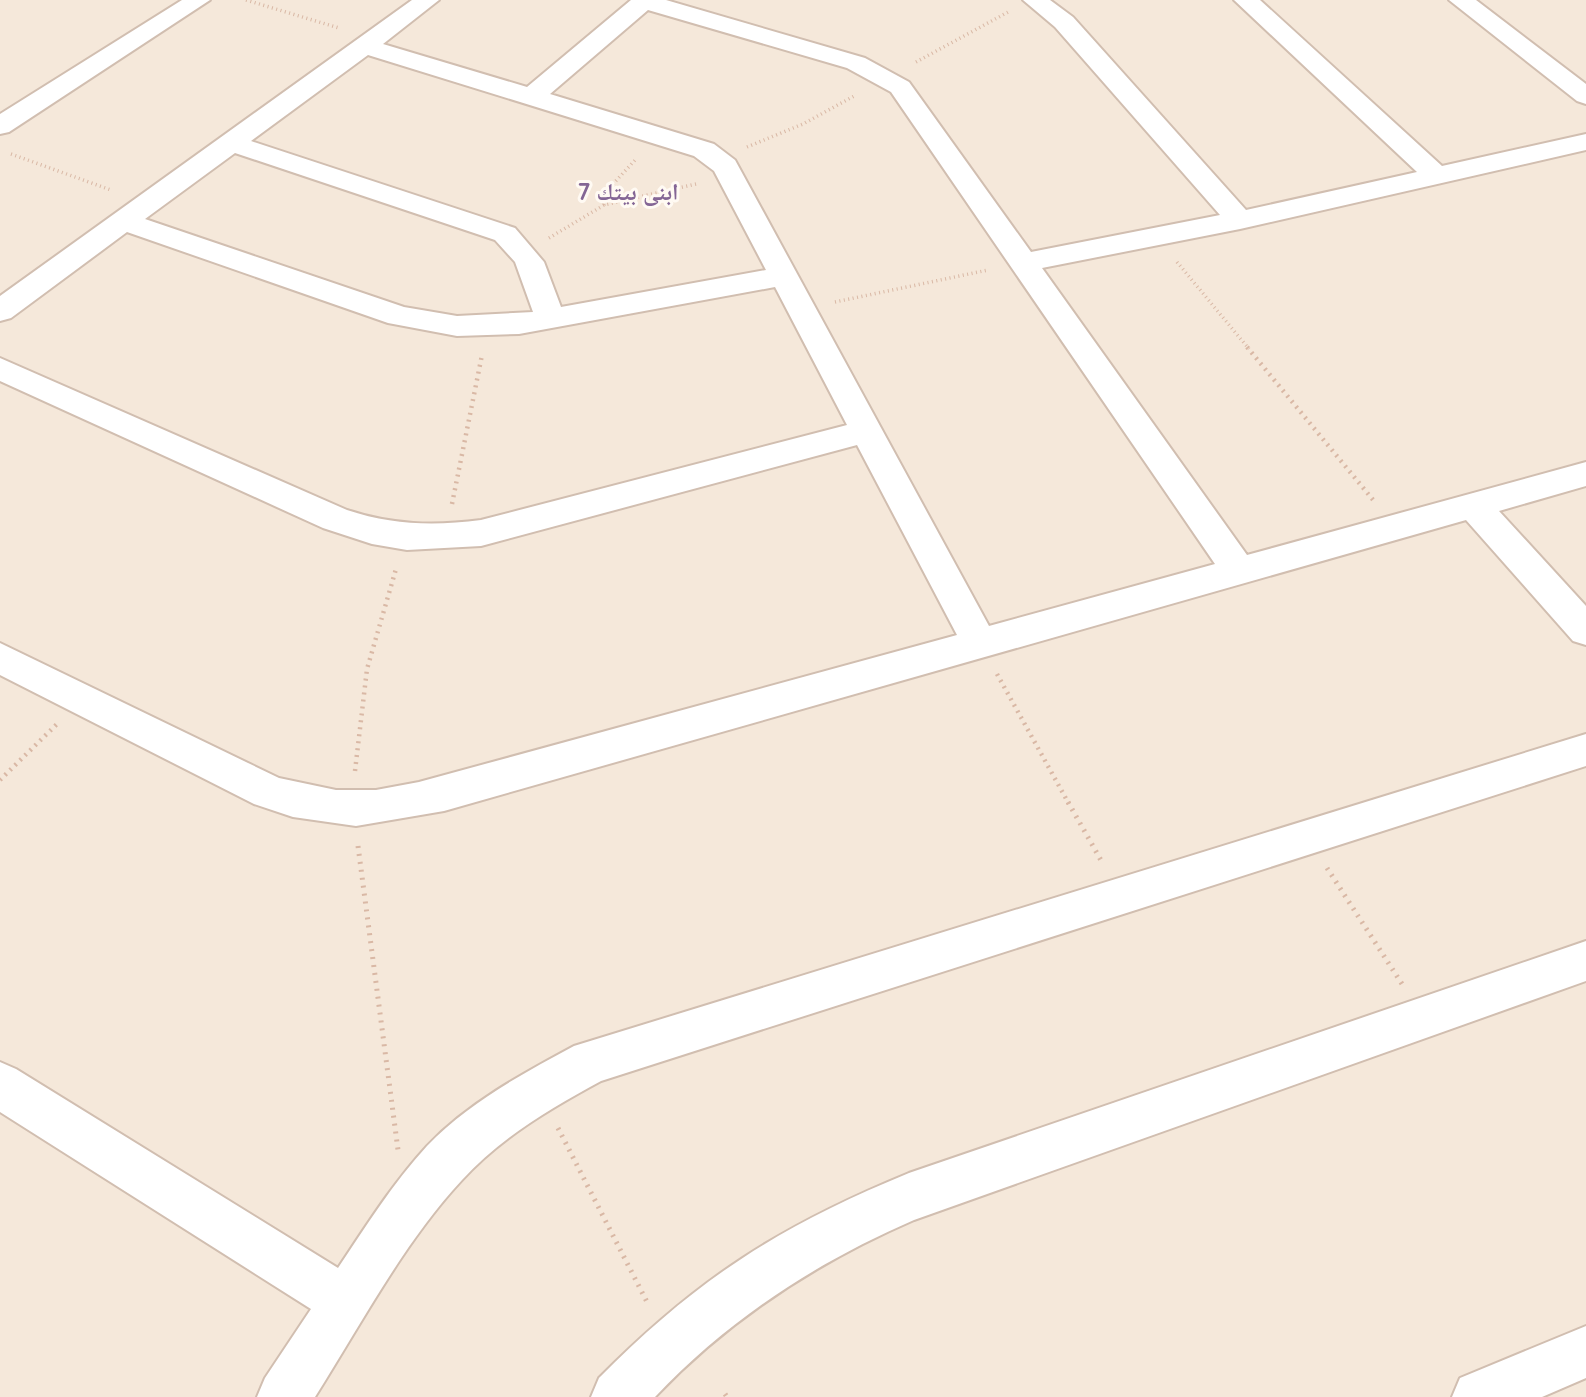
<svg xmlns="http://www.w3.org/2000/svg" width="1586" height="1397" font-family="Quicksand,'Noto Naskh Arabic',sans-serif">
<style>
.residential{fill:#f5e8da}
.lines{fill:none;stroke-linecap:round;stroke-linejoin:round}
.minor-casing{stroke:#d1beb0;stroke-width:4}
.path-far2{stroke:#d9b8a5;stroke-width:3.5;stroke-dasharray:1 3.5;stroke-linecap:butt}
.path-far1{stroke:#d9b8a5;stroke-width:4.5;stroke-dasharray:2 5;stroke-linecap:butt}
.path{stroke:#d9b8a5;stroke-width:5;stroke-dasharray:2 6;stroke-linecap:butt}
.minor{fill:#fff;fill-rule:evenodd}
.labels{text-anchor:middle;stroke-width:6;stroke-linejoin:round;paint-order:stroke}
.far-district-label{font-size:23px;font-weight:bold;fill:#846695;stroke:#fffaf3}
</style>
<rect width="100%" height="100%" fill="#fdf6ec"/>
<path class="residential" d="M0,0H1586V1397H0Z"/>
<g class="lines">
<g class="minor-casing">
<path id="minor" d="M182,0H210L9,132L0,134V114Z
M412,0H439L383,44L527,87L631,0H666L865,58L909,82L1031,252L1220,215L1055,27L1023,0H1050L1073,17L1246,210L1417,172L1234,0H1260L1442,166L1586,134V150L1240,229L1042,268L1247,555L1586,462V486L1499,511L1586,606V645L1573,641L1466,520L444,811L356,826L293,817L254,804L0,675V643L279,778L336,790H376L419,782L957,635L857,445L481,546L407,550L372,544L323,528L0,381V358L347,510C392,525 434,526 481,520L847,425L775,287L519,334L457,336L388,323L127,232L11,318L0,321V296ZM648,10L847,68L891,92L1215,564L989,626L735,160L714,144L550,94ZM368,55L694,156L714,171L766,270L561,307L544,262L515,228L251,141ZM235,153L495,240L515,262L533,312L457,316L404,307L145,219Z
M1449,0H1476L1586,84V104L1577,101Z
M1586,734V766L601,1081C551,1108 500,1138 462,1180C404,1242 360,1326 315,1397H257L265,1378L311,1309L0,1112V1062L16,1069L338,1268C366,1226 393,1183 427,1146C468,1103 522,1074 574,1046Z
M1586,941V981L914,1220C815,1263 729,1319 655,1397H591L599,1378C698,1278 780,1226 909,1173Z
M1586,1326V1378L1542,1397H1452L1460,1378Z"/>
</g>
<path class="path-far2" d="M246,0L339,28
M916,62L1010,11
M747,147L803,124L856,95
M11,154L111,190
M604,205L613,184L637,158
M549,238L604,205L696,184
M1177,262L1249,349
M835,302L988,270"/>
<path class="path-far1" d="M1247,347L1374,501
M452,504L482,355
M997,674L1069,804
M355,771L367,669L396,569
M0,780L57,724"/>
<path class="path" d="M1068,802L1102,862
M358,846L398,1150
M1327,868L1402,984
M558,1128L648,1304
M725,1394L727,1397"/>
<use href="#minor" class="minor"/>
</g>
<g class="labels">
<g class="far-district-label">
<text x="628" y="200">ابنى بيتك 7</text>
</g>
</g>
</svg>
